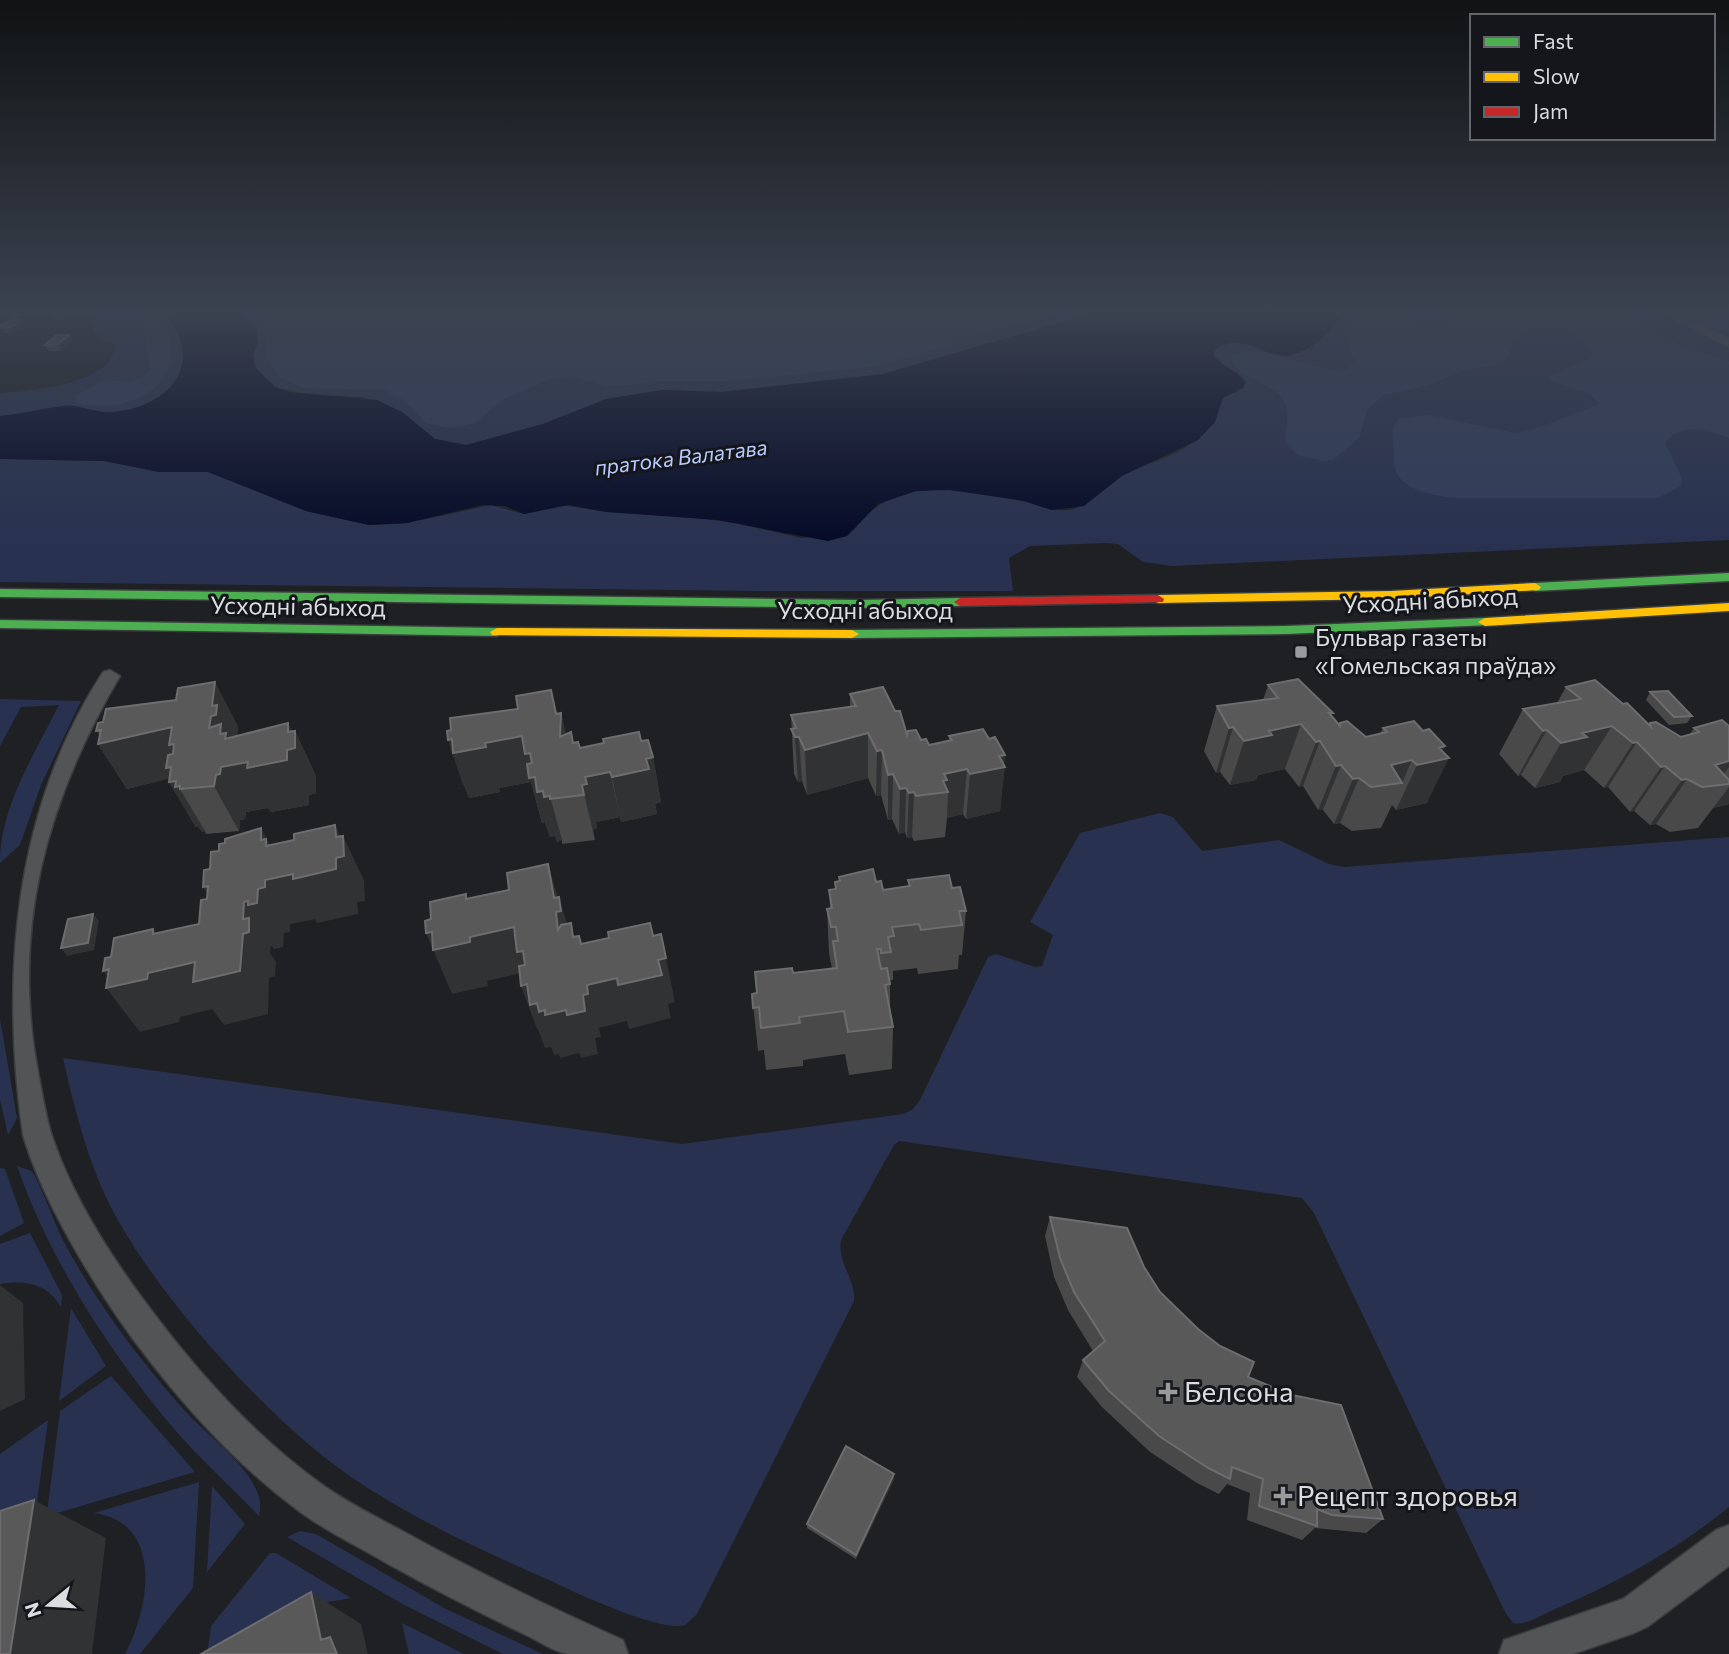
<svg xmlns="http://www.w3.org/2000/svg" width="1729" height="1654" font-family="Commissioner,sans-serif">
<style>
.green{fill:#283250}
.forest{fill:#313d5d}
.water{fill:#050a27}
.lines{fill:none;stroke-linecap:round;stroke-linejoin:round}
.street-casing{stroke:#3a3c3e;stroke-width:3}
.fast-casing{stroke:#3a3c3e;stroke-width:3}
.slow-casing{stroke:#3a3c3e;stroke-width:3}
.jam-casing{stroke:#3a3c3e;stroke-width:3}
.street{fill:#535456;fill-rule:evenodd}
.fast{fill:#4caf50;fill-rule:evenodd}
.slow{fill:#ffc107;fill-rule:evenodd}
.jam{fill:#c62828;fill-rule:evenodd}
.wall{fill:#49494a}
.shaded-wall{fill:#313234}
.building{fill:#59595a;stroke:#6d6d6f;stroke-width:2}
.poi-dot{fill:#999a9e;stroke:#14161b;stroke-width:2.5}
.labels{text-anchor:middle;stroke-width:6;stroke-linejoin:round;paint-order:stroke}
.far-water-label{font-size:21px;font-style:italic;fill:#b7cbff;stroke:#14161b}
.street-label{font-size:24px;fill:#dbdce0;stroke:#14161b}
.poi-label{font-size:24px;fill:#dbdce0;stroke:#14161b;text-anchor:start}
.near-poi-label{font-size:28px;fill:#dbdce0;stroke:#14161b;text-anchor:start}
</style>
<rect width="100%" height="100%" fill="#1e2023"/>
<path class="green" d="M88,311H166C173,325 183,340 183,356C183,393 138,413 107,412C93,412 79,404 64,406C43,408 22,414 0,416V393C32,390 111,386 116,345C97,338 92,331 88,311Z
M234,311H1100L883,374L721,392L663,390L606,399L543,424L466,445L435,439L402,412L363,397L306,394L275,387L255,367L253,355L258,342L257,328Z
M1346,311H1650L1729,348V540L1172,566L1143,562L1118,544L1106,543L1030,546L1009,558L1013,591H757L0,582V459L104,461L159,472H208L306,511L369,525L407,523L491,505L524,514L562,505L607,512L678,515L740,524L802,538L854,530C894,473 962,490 1021,501C1038,504 1050,512 1068,510C1091,507 1102,488 1121,476C1140,465 1173,458 1189,445C1198,437 1212,424 1218,413C1220,408 1220,403 1223,398L1238,391L1224,365L1213,354L1216,349C1246,330 1257,355 1284,356C1302,356 1337,325 1346,311Z
M0,699L81,701L41,785L20,845L0,863C0,807 34,755 59,705L21,707L0,746Z
M1160,813L1173,817L1202,851L1279,840L1329,864L1344,867L1729,837V1507C1675,1551 1617,1583 1553,1610C1541,1615 1526,1626 1513,1623L1505,1612L1314,1213L1302,1198L899,1141L894,1145L841,1240C837,1263 856,1279 854,1301L697,1614L685,1625C662,1633 576,1593 551,1581C485,1552 415,1520 354,1479C276,1427 169,1309 122,1227C91,1176 76,1115 63,1058L682,1144L903,1114L912,1110L920,1100L988,957L996,954L1035,967L1042,966L1053,935L1030,922L1080,833Z
M0,1019L17,1118L8,1135L0,1099Z
M17,1166L32,1171C45,1194 53,1221 65,1244C98,1305 140,1361 186,1412C209,1438 270,1479 259,1516C226,1482 189,1449 159,1411C101,1338 48,1255 17,1166Z
M0,1168L5,1169L24,1223L0,1236Z
M30,1233L62,1295L61,1307C47,1283 25,1280 0,1284V1244Z
M71,1308L106,1366L59,1401Z
M111,1376L195,1472L51,1515L47,1513L60,1411Z
M48,1420L35,1518L0,1540V1454Z
M199,1482L193,1588L140,1654H125C149,1609 165,1523 94,1513Z
M212,1486L245,1524L207,1572Z
M300,1531L316,1534L446,1609L543,1654H503L404,1605L287,1537Z
M270,1553H276L351,1598L316,1604L207,1654L211,1626Z
M402,1623L464,1654H409Z"/>
<path class="forest" d="M138,311H156C162,323 171,337 171,351C173,397 111,415 76,402L75,395L106,380L132,382L143,377L150,369C147,348 146,331 138,311Z
M255,311H1070L1010,326L908,358L861,368L730,381H656L621,386H605L577,378L551,379L505,398L474,424L448,428L426,423L405,401L384,390L303,388L279,377L267,359L266,326Z
M1354,311H1407L1408,317C1419,327 1434,329 1449,325L1452,320L1448,311H1627L1680,346L1729,361V438C1708,430 1680,422 1665,443L1681,476V486L1658,498H1460C1440,497 1406,493 1396,472C1393,464 1394,453 1393,444C1392,434 1391,426 1399,419L1429,415L1515,433L1539,428L1599,404L1590,394L1550,381V376L1589,359L1592,353C1582,330 1540,318 1519,335C1511,343 1510,355 1503,363L1466,370L1429,385L1383,395L1367,410L1359,438L1333,460L1322,461L1298,455L1285,442C1284,429 1291,416 1285,403C1276,382 1233,380 1232,356C1257,339 1316,374 1346,370L1355,362C1349,341 1341,330 1354,311Z
M1674,311H1729V336Z"/>
<path class="water" d="M166,311H234L257,328L258,342L253,355L255,367L275,387L289,392L377,400L402,412L435,439L466,445L543,424L606,399L663,390L721,392L883,374L1100,311H1346C1333,330 1305,360 1279,355C1255,351 1240,334 1216,349L1213,354C1220,368 1238,368 1246,383L1243,388L1223,398L1215,422L1198,440L1122,476L1084,506L1051,510L1024,501L950,490L916,491L878,504L847,536L828,541L718,520L606,512L569,505L524,514L505,506L483,505L407,523L369,525L306,511L208,472H159L104,461L0,459V416C22,414 43,408 64,406C79,404 92,412 107,412C138,413 183,393 183,356C183,340 173,325 166,311Z"/>
<g class="lines">
<g class="street-casing">
<path id="street" d="M0,311H19L23,314L16,318L0,315Z
M1656,311H1672L1729,338V347Z
M110,670L120,676C46,802 10,931 39,1077C43,1097 46,1119 53,1139C75,1203 117,1266 158,1319C205,1381 261,1441 324,1486C350,1504 378,1518 406,1533C477,1572 549,1607 623,1640L628,1654C609,1654 587,1654 568,1654C554,1652 539,1641 526,1635C480,1613 435,1590 390,1565C360,1547 327,1532 299,1511C235,1464 180,1402 133,1339C93,1284 42,1200 23,1135C0,975 14,809 103,672Z
M1729,1525V1566L1647,1627L1634,1633L1573,1654H1499L1504,1640L1623,1599L1716,1530Z"/>
</g>
<g class="fast-casing">
<path id="fast" d="M1729,573V581L1535,591L1529,587L1535,583Z
M0,589L859,600L960,598L966,602L960,606L859,608L0,597Z
M1485,618L1492,622L1490,625L1286,634L852,638L845,634L852,630L1286,626Z
M0,620L497,628L504,632L497,636L0,628Z"/>
</g>
<g class="slow-casing">
<path id="slow" d="M1535,583L1541,587L1539,590L1391,599L1158,603L1152,599L1158,595L1391,591Z
M1729,603V611L1485,626L1478,622L1485,618Z
M497,628L852,630L859,634L852,638L492,635L490,632Z"/>
</g>
<g class="jam-casing">
<path id="jam" d="M1158,595L1164,599L1163,602L960,606L954,602L960,598Z"/>
</g>
<use href="#street" class="street"/>
<use href="#fast" class="fast"/>
<use href="#slow" class="slow"/>
<use href="#jam" class="jam"/>
</g>
<path class="wall" d="M23,320L26,327L12,334L3,333L0,327V326Z
M69,335L72,341L61,351H49L45,345Z
M1268,685L1331,716L1339,725L1340,723L1366,737L1380,734L1383,728L1443,751L1427,803L1396,810L1392,805L1381,828L1352,831L1340,823L1334,824L1323,810H1318L1303,786L1299,787L1285,769L1258,775L1256,780L1230,785L1220,772L1216,773L1204,751L1217,706L1263,700Z
M1566,687L1649,725L1650,723L1681,737L1689,735L1694,728L1729,726V804L1713,808L1698,828L1670,832L1656,824L1650,825L1634,811L1630,812L1608,787L1604,788L1584,770L1563,776L1560,782L1535,788L1521,775L1518,776L1499,754L1523,709L1557,703Z
M1650,692L1692,716L1687,723L1669,725L1646,700Z
M850,694L907,735L921,740L929,745L949,741V736L1004,765L1000,811L966,819L963,814L947,818L945,837L914,841L912,837L907,838L905,832L899,834L892,819L888,820L881,795L876,796L868,778L807,795L802,781L798,782L794,774L791,715L850,707Z
M561,713L566,735L580,748L641,741L653,757L661,802L655,804L657,814L621,822L620,817L596,822L597,828L593,830L595,840L562,844V840L557,842L555,836L550,837L545,822L542,823L531,782L499,788L500,792L469,798L464,785H463L557,714Z
M238,726L237,736L295,731L316,776V793L309,795V805L271,812L268,808L246,812L245,819L240,820L239,831L206,834L205,831L202,832L198,826L196,827L169,782V778L127,789L98,744Z
M908,880L952,888L966,911L962,955H959L958,969L918,974L917,968L893,971V980H890V1009L893,1027L892,1069L849,1075L845,1054L803,1060V1066L766,1070L764,1050L758,1051L752,994L757,993L793,973L832,969L829,953L827,909H830L829,890L835,889V882H876L883,890L908,886Z
M1050,1217L1144,1267L1160,1292L1248,1377L1383,1519L1366,1533L1315,1528L1302,1540L1247,1520L1250,1493L1227,1484L1219,1494L1197,1483L1150,1452L1102,1407L1077,1377L1083,1360L1093,1351L1068,1310L1054,1277L1045,1236Z
M894,1474V1479L856,1559L807,1528V1524Z"/>
<path class="shaded-wall" d="M49,311H76L77,313L70,314L69,319L55,321Z
M23,320L26,327L12,334L9,328Z
M69,335L72,341L61,351L58,344Z
M215,682L238,726L236,743L288,732V723L295,737V731L316,776V793L309,795V805L271,812L268,808L246,812L245,819L240,820L239,831L214,786L209,728Z
M551,690L561,726V713L572,758L560,737Z
M1329,713H1333L1321,742L1320,741L1303,786L1299,787L1316,742Z
M1301,724L1285,769L1258,775L1256,780L1230,785L1244,741L1269,731Z
M1612,726L1584,770L1563,776L1560,782L1535,788L1561,743L1582,733Z
M172,727L183,789H180L205,831L202,832L198,826L196,827L169,782L172,778L127,789L98,744L104,743L96,731Z
M1233,727L1220,772L1216,773L1229,728Z
M1547,730L1521,775L1518,776L1543,731Z
M868,733V778L807,795L805,750Z
M522,736L530,753L543,791L550,796L562,840L557,842L555,836L550,837L545,822L542,823L531,782L499,788L500,792L469,798L464,785H463L448,740L452,739L485,743Z
M795,737H799L802,781L798,782Z
M1637,742L1608,787L1604,788L1633,743Z
M1445,746L1438,761L1449,758L1427,803L1396,810L1417,765L1439,748Z
M882,750L881,795L876,796L877,751Z
M1005,755L1004,767H1005L1000,811L966,819L970,774L999,756Z
M653,757L661,802L655,804L657,814L621,822L612,777L646,759Z
M1412,760L1402,783L1391,765Z
M1729,761V767L1715,785V765Z
M1341,765L1323,810H1318L1336,766Z
M1665,766L1634,811L1630,812L1661,767Z
M967,769L963,814L947,818L948,792L942,793L944,774Z
M610,772L620,817L596,822L597,828L593,830L595,840L582,785L583,784L585,777Z
M893,774L892,819L888,820V775Z
M1359,778L1340,823L1334,824L1353,779Z
M1687,779L1656,824L1650,825L1682,780Z
M1729,787V804L1713,808L1726,791Z
M906,788L905,832L899,834L900,789Z
M914,792L912,837L907,838L909,793Z
M335,825L343,842V836L364,880L365,901L357,902L358,914L317,923L315,919L290,924V932L284,933L283,947L274,949L272,946H271L270,953L276,962L275,976L269,978L268,1014L224,1025L212,1009L180,1017L179,1022L140,1032L106,988L115,986L103,971L153,934V929L179,966L243,919L244,902L261,840V828L285,873L336,837Z
M548,864L560,905L559,897L572,941L558,930Z
M208,886L231,931L203,887Z
M466,894L481,934L514,927L538,995L524,972L487,981L488,986L452,994L426,933L432,932L466,899Z
M93,914L99,921L94,950L67,956L61,948Z
M579,936L592,983L666,958L675,1002L668,1004L671,1018L629,1029L627,1021L599,1028L601,1037L595,1038L598,1054L581,1058L579,1053L560,1058L559,1054L554,1055L551,1047L545,1048L538,1029H537L521,986L527,984L583,995L581,944Z
M0,1285L23,1303L25,1399L0,1411Z
M894,1474V1479L856,1559V1555Z
M34,1500L106,1538L92,1654H10Z
M311,1592L361,1624L368,1654H337L321,1640Z"/>
<path class="building" d="M13,319L23,320L9,328L0,326Z
M56,335H69L58,344L45,345Z
M1298,679L1333,713H1329L1340,726V723L1347,721L1366,737L1387,732L1383,728L1414,721L1423,731L1429,729L1445,746L1439,748L1449,758L1417,765L1412,760L1391,765L1402,783L1371,787L1359,778L1353,779L1341,765L1336,766L1320,741L1316,742L1301,724L1269,731L1272,735L1244,741L1233,727L1229,728L1217,706L1278,698L1268,685Z
M1595,680L1623,704L1627,703L1651,727L1650,723L1656,722L1681,737L1699,732L1694,728L1722,720L1729,726V761L1715,765L1729,780V784L1702,787L1687,779L1682,780L1665,766L1661,767L1637,742L1633,743L1612,726L1582,733L1587,737L1561,743L1547,730L1543,731L1523,709L1581,699L1566,687Z
M215,682L212,706L217,705L216,715L211,716L209,728L221,724L220,734L226,733L225,739L288,723V732L295,731V748L287,750V760L247,768L248,762L221,767L220,774L216,775L214,786L180,789V786L175,787L176,781L169,782L171,767L166,768L168,755L173,754L174,744L169,745L172,727L98,744L101,730L96,731L98,723L103,722L106,709L176,700L178,688Z
M883,687L895,711H900L907,735L908,731L916,730L921,740L926,739L929,745L952,740L949,736L983,729L989,739L995,737L1005,755L999,756L1005,767L970,774L967,769L944,774L947,780L943,781L948,792L916,796L914,792L909,793L906,788L900,789L893,774L888,775L882,750L877,751L868,733L805,750L799,737H795L791,729L796,728L791,715L856,706L850,694Z
M551,690L556,714L561,713L560,737L571,732L573,743L578,742L580,748L604,743L603,739L639,732L641,741L648,740L653,757L646,759L649,769L612,777L610,772L585,777L587,784L582,785L584,795L550,799V796L544,797L543,791L537,792L535,777L529,778L527,764L532,763L530,753L525,754L522,736L485,743L486,747L453,753L452,739L448,740L447,731L451,730L450,718L518,709L516,696Z
M1668,691L1692,716L1674,717L1650,692Z
M335,825L336,837L343,836L344,856L336,858V869L293,879V874L265,880V887L258,889L257,903L248,905V901L244,902L243,919L249,918V932L243,934L240,971L193,982L195,962L148,973L147,979L106,988L109,969L103,971L105,958L111,957L114,938L153,929V934L199,924L201,900L207,899L208,886L203,887L204,870L210,869L211,852L219,851V844L225,843V839L261,828V840L266,839V846L294,840V834Z
M548,864L554,898L559,897L561,911L556,912L558,930L561,925L571,923L573,937L579,936L581,944L609,938L608,932L650,923L653,936L661,934L666,958L658,960L662,975L618,985L617,978L587,985L588,994L583,995L585,1011L567,1015L566,1010L545,1015V1010L539,1012L537,1003L530,1005L527,984L521,986L519,966L525,965L523,951L517,952L514,927L470,937V942L433,950L432,932L426,933L425,921L431,919L430,902L466,894V899L509,890L507,873Z
M873,869L876,882L881,881L883,890L910,886L908,880L949,875L952,888L960,887L966,911H959L962,925L921,930L919,924L892,927L894,936L888,937L891,952L881,953V949H877L881,969L887,968L890,984L885,985L893,1027L848,1032L844,1011L799,1017L800,1023L761,1028L759,1007L753,1008L752,994L757,993L755,972L792,968L793,973L837,968L833,941H838L836,927H831L827,909L832,908L829,890L836,889L835,882L840,881L839,877Z
M93,914L88,943L61,948L68,919Z
M1050,1217L1127,1228L1144,1267L1160,1292L1198,1329L1220,1346L1254,1362L1248,1377L1292,1395L1341,1405L1383,1519L1332,1515L1317,1509V1526L1259,1506L1263,1479L1232,1467L1230,1479L1208,1468L1159,1436L1109,1391L1083,1360L1105,1341L1074,1292L1060,1258Z
M846,1446L894,1474L856,1555L807,1524Z
M34,1500L10,1654H0V1511Z
M311,1592L321,1640L330,1637L337,1654H201Z"/>
<linearGradient id="sky" x2="0" y2="1"><stop stop-color="#101213"/><stop offset="0.57" stop-color="#3b4250"/><stop offset="1" stop-color="#3b4250" stop-opacity="0"/></linearGradient>
<rect width="1729" height="543" fill="url(#sky)"/>
<g class="poi-dot">
<rect x="1294" y="645" width="14" height="14" rx="3.5"/>
<path d="M1164.5 1381.5h7v7h7v7h-7v7h-7v-7h-7v-7h7z"/>
<path d="M1279.5 1485.5h7v7h7v7h-7v7h-7v-7h-7v-7h7z"/>
</g>
<g class="labels">
<g class="far-water-label">
<text transform="translate(681 458) rotate(-7)" y="7">пратока Валатава</text>
</g>
<g class="street-label">
<text transform="translate(1430 601) rotate(-3)" y="8">Усходні абыход</text>
<text transform="translate(298 607) rotate(1)" y="8">Усходні абыход</text>
<text x="865" y="619">Усходні абыход</text>
</g>
<g class="poi-label">
<text x="1315" y="646">Бульвар газеты<tspan x="1315" dy="28">«Гомельская праўда»</tspan></text>
</g>
<g class="near-poi-label">
<text x="1184" y="1402">Белсона</text>
<text x="1297" y="1506">Рецепт здоровья</text>
</g>
</g>
<rect x="1470" y="14" width="245" height="126" fill="#14161b" stroke="#64656a" stroke-width="2"/>
<rect x="1484" y="37" width="35" height="10" fill="#4caf50" stroke="#64656a" stroke-width="2"/>
<text x="1533" y="49" font-size="21" fill="#dbdce0">Fast</text>
<rect x="1484" y="72" width="35" height="10" fill="#ffc107" stroke="#64656a" stroke-width="2"/>
<text x="1533" y="84" font-size="21" fill="#dbdce0">Slow</text>
<rect x="1484" y="107" width="35" height="10" fill="#c62828" stroke="#64656a" stroke-width="2"/>
<text x="1533" y="119" font-size="21" fill="#dbdce0">Jam</text>
<g transform="translate(49 1605) rotate(252)" stroke="#14161b" stroke-width="5" paint-order="stroke">
<path d="M0-5L12 26L0 18L-12 26Z" fill="#dbdce0"/>
<text y="-10" font-size="19" font-weight="bold" text-anchor="middle" fill="#dbdce0">N</text>
</g>
</svg>
